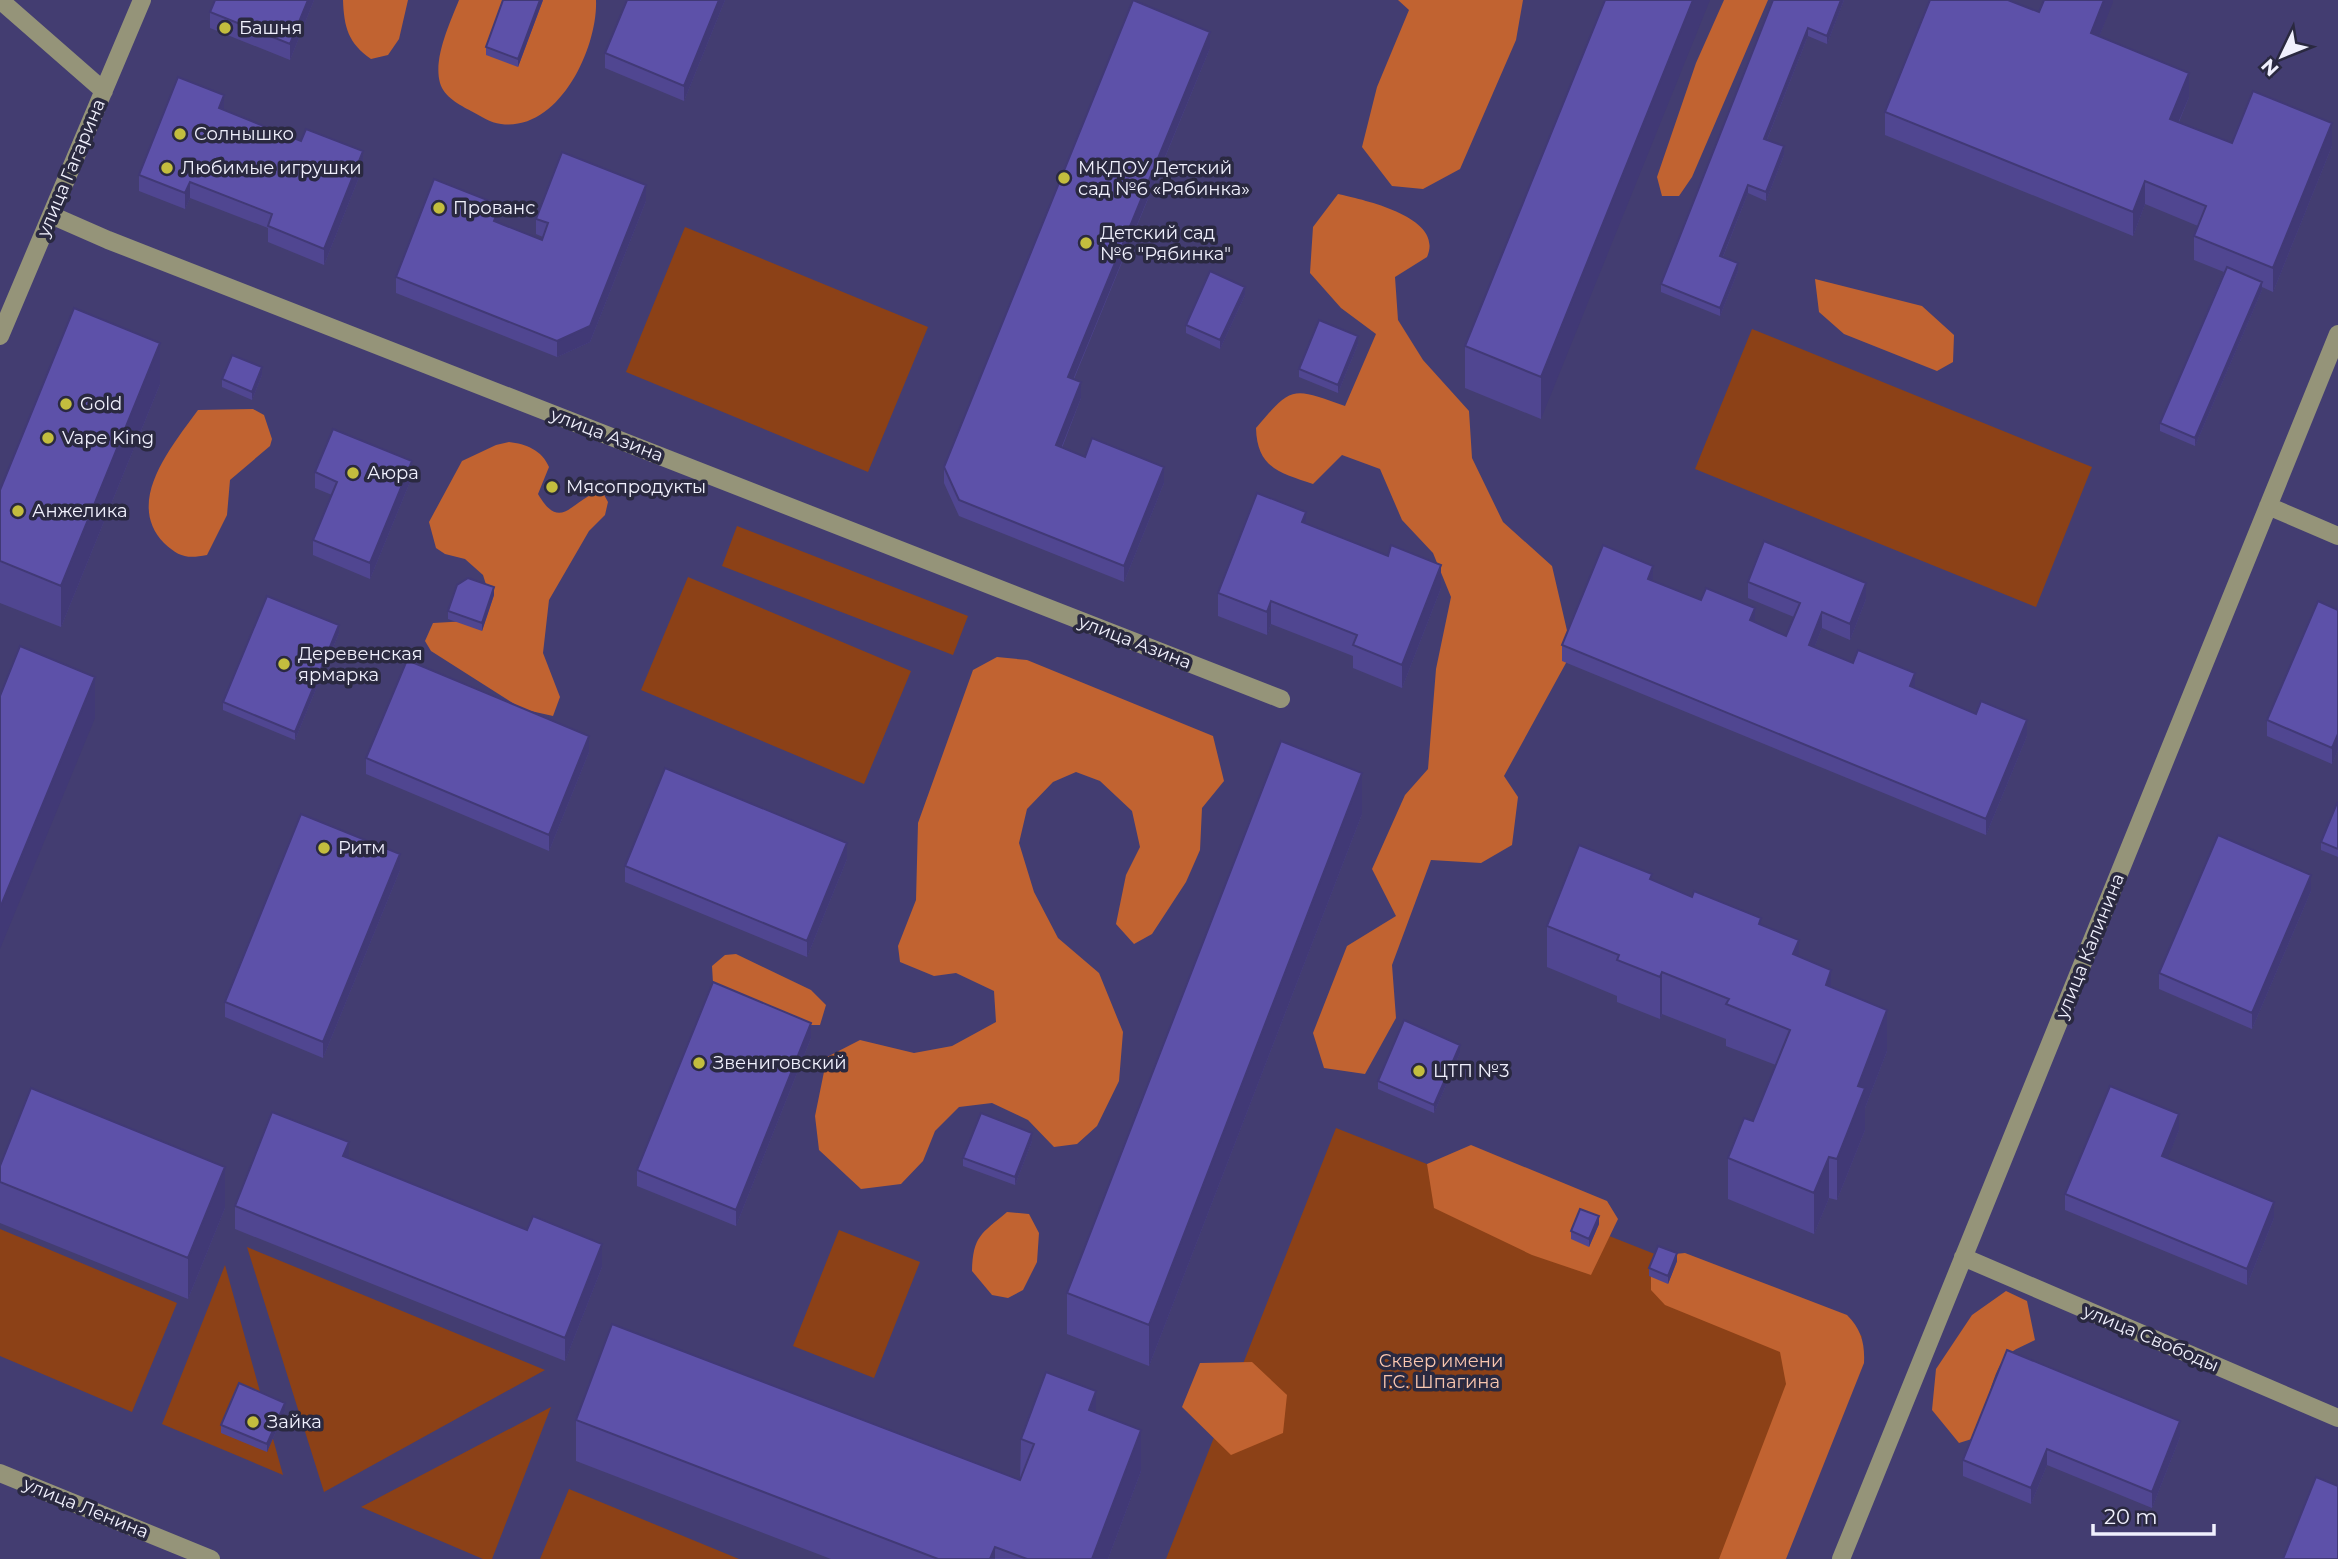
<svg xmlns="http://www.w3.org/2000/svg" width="2338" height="1559" font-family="Montserrat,sans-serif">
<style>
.green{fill:#8c4117}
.forest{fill:#c16331}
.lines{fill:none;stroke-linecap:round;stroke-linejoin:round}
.minor{stroke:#959479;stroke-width:18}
.wall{fill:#504691}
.shaded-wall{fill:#413976}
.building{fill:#5d51a9;stroke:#413976;stroke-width:2}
.poi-dot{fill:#c3bd3e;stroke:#2a2940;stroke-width:2.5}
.labels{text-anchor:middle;stroke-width:7;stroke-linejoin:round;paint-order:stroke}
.poi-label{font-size:18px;fill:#f0f0fd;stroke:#2a2940;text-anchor:start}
.street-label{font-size:18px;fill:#f0f0fd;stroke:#2a2940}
.park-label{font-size:18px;fill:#f9c6af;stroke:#2a2940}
</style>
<rect width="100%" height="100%" fill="#433d71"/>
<path class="green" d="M685,227L928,327L868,472L626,372Z
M1752,329L2092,467L2036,607L1695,469Z
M737,526L968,616L953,655L722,566Z
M688,577L911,671L864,784L641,690Z
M1336,1128L1862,1336L1774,1559H1166Z
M0,1229L177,1303L132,1412L0,1356Z
M839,1230L920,1262L874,1378L793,1346Z
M247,1247L545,1370L324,1492Z
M225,1265L283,1475L162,1424Z
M551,1407L492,1559H483L361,1507Z
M569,1489L739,1559H540Z"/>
<path class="forest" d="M343,0H408L399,39L388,55L371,59C348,43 344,27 343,0Z
M459,0H596C598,48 559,132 501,124C490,123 481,116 471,111C460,105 444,97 440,83C433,58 450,23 459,0Z
M1398,0H1523L1516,40L1460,169L1423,189L1392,186L1362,147L1377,87L1409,10Z
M1724,0H1768L1692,177L1679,196H1662L1657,177L1696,63Z
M1338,194C1364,200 1445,217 1427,257L1395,277L1398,320L1423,360L1469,411L1472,458L1503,522L1552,566L1572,652L1504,776L1518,797L1512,845L1481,863L1431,860L1392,965L1396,1018L1365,1074L1324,1068L1313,1033L1347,946L1396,916L1372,869L1405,795L1428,769L1436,669L1451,597L1433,553L1402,520L1380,469L1342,455L1313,484C1280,473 1257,468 1256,428C1293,384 1293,388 1345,406L1376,334L1341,308L1310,273L1313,227Z
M1815,279L1922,306L1954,335L1953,362L1937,371L1844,334L1819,312Z
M253,409L264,415L272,439L270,446L230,480L227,515L207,555C187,559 179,557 164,543C124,502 172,446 198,410Z
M509,442C526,444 542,450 549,467L538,494C562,535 572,497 602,491L608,502L605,515L589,531L549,600L543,653L560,697L553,716L522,709L431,651L425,641L433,623L468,621L489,594L483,575L465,559L445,554L436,548L429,522L462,461L496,445Z
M997,657L1027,660L1213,736L1224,781L1202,808L1200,850L1186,882L1152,934L1134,944L1116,924L1126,875L1140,847L1132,811L1100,781L1076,772L1053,782L1027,809L1019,843L1034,892L1058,938L1099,973L1123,1032L1119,1081L1097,1126L1077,1144L1054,1147L1028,1120L992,1103L959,1107L935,1131L923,1161L901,1184L861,1189L819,1150L815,1116L827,1057L860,1040L914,1053L952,1046L996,1022L994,991L956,973L934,976L900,962L898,946L916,900L918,823L973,670Z
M736,954L811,990L826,1005L820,1025H797L713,983L712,966L725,955Z
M1471,1145L1607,1201L1618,1219L1591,1275L1532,1255L1434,1208L1427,1164Z
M1007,1212L1029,1214L1039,1233L1037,1262L1023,1290L1008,1298L992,1295L972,1271C973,1236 981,1234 1007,1212Z
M1685,1253L1847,1315C1861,1329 1865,1343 1864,1363L1786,1559H1719L1786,1384L1780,1352L1665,1305L1651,1290V1269L1664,1255Z
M2006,1291L2027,1301L2035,1340C2027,1344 2017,1348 2010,1353C1991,1367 1986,1415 1978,1437L1959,1443L1932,1410L1936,1369L1972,1315Z
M1252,1362L1287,1395L1283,1433L1231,1455L1182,1407L1200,1363Z"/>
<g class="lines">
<path class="minor" d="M0,0L104,91
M51,215L108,240L1281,699
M0,336L142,0
M2268,506L2338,536
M1963,1257L2338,1418
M0,1473L211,1559
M1841,1559L2338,334"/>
</g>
<path class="wall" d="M215,0H314L290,60L210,28V12Z
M543,0L518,67L486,55V47Z
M627,0H725L684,101L605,68V53Z
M1605,0L1541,419L1465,388V346Z
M1773,0H1844L1827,44L1808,36L1767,140L1784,155L1766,201L1748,193L1723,257L1738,271L1720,316L1661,292V284Z
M2113,0L2099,37L2189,97L2179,122L2232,143L2332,146L2273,292L2262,287V290L2195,446L2160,431V423L2224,272L2194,260V236L2198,226L2145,204L2133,236L1885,135V112L2039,12Z
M1210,48L1074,379L1081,398L1062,448L1085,457L1164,483L1124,582L959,516L944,483V467Z
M224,110L363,167L324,265L268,242V228L190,198L185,209L139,191V175Z
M646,201L590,342L557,357L396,293V277L500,221L499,223L542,240L543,237L536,234V219Z
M1245,295L1220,349L1186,333V325Z
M1358,344L1338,393L1299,377V369Z
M262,375L252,400L222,387V379Z
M160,384L61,627L0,603V490Z
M315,472L412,477L370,579L313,555V540L332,495L315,488Z
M1306,524L1441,588L1402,688L1353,668V656L1271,624L1267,635L1218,616V593Z
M1653,581L1786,636L1794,617L1748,598V582L1866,599L1850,640L1822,628L1814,648L2027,736L1986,835L1562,661V645Z
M494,595L482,631L448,619V611Z
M2338,610V750L2332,764L2267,736V720Z
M339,633L295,740L223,710V702Z
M589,752L549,851L366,774V758Z
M2338,804V857L2321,850V842Z
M1362,814L1149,1366L1067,1334V1293Z
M847,859L807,957L625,882V866Z
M400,870L323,1058L225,1017V1002Z
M1652,880L1761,925L1799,956L1831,987L1887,1051L1865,1108V1130L1837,1200L1829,1198L1814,1234L1728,1199V1158L1753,1121L1776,1065L1726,1046V1039L1662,1014L1660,1019L1617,1002V996L1547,967V926Z
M2311,891L2252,1029L2159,989V973Z
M811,1038L736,1226L637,1186V1170Z
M1460,1053L1434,1113L1378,1089V1081Z
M2179,1130L2167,1158L2274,1218L2247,1285L2065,1210V1194Z
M1032,1141L1015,1185L963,1166V1158Z
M349,1159L602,1267L565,1361L235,1229V1206Z
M0,1166L225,1208L188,1299L0,1223Z
M1599,1224L1589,1247L1571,1239V1231Z
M1677,1261L1668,1284L1649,1276V1268Z
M2007,1350L2180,1437L2152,1508L2047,1465L2031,1504L1963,1476V1460Z
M285,1411L267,1452L221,1433V1425Z
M1096,1413L1141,1471L1108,1559H831L576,1461V1420L1020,1480L1021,1439Z"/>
<path class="shaded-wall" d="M308,0H314L290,60V44Z
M540,0H543L518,67V59Z
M719,0H725L684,101V86Z
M1693,0H1710L1541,419V377Z
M1841,0H1844L1827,44V36Z
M2104,0H2113V2L2091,57V33Z
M1808,28V36L1764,147V139Z
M1210,32V48L1068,392V377Z
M2189,73V97L2170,142V119Z
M224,95V111L219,108Z
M2332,123V146L2273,292V268Z
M1784,146V155L1766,201V192Z
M363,151V167L324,265V249Z
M2145,181V204L2133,236V212Z
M190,182V198L185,209V193Z
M646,185V201L590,342L557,357V341Z
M1748,185V193L1720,264V256Z
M500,205V221L494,237V221Z
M1738,263V271L1720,316V308Z
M2262,282V290L2195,446V438Z
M1245,287V295L1220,349V340Z
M1358,336V344L1338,393V385Z
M160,343V384L61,627V586Z
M262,367V375L252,400V392Z
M1081,382V398L1056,461V445Z
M412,461V477L370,579V563Z
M1164,467V483L1124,582V566Z
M1306,512V535L1302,522Z
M1441,565V588L1402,688V665Z
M1653,566V582L1648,579Z
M1866,583V599L1850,640V624Z
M494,587V595L482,631V623Z
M1271,601V624L1267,635V612Z
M1755,608V623L1750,620Z
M1822,612V628L1809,661V645Z
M339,625V633L295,740V732Z
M1915,673V689L1910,686Z
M95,677V718L0,949V908Z
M2027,720V736L1986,835V819Z
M2338,734V750L2332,764V748Z
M589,736V752L549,851V835Z
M1362,773V814L1149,1366V1325Z
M847,843V859L807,957V941Z
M400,854V870L323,1058V1042Z
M2311,875V891L2252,1029V1013Z
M1799,940V982L1793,954Z
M1831,970V1011L1826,985Z
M1662,972V1014L1660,1019V977Z
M1887,1010V1051L1865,1108V1130L1837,1200V1159L1858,1086Z
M811,1023V1038L736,1226V1210Z
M1460,1045V1053L1434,1113V1105Z
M2179,1114V1130L2162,1172V1156Z
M1032,1133V1141L1015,1185V1177Z
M349,1142V1165L343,1156Z
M1829,1157V1198L1814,1234V1193Z
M225,1167V1208L188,1299V1258Z
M2274,1202V1218L2247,1285V1269Z
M1599,1216V1224L1589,1247V1239Z
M602,1244V1267L565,1361V1338Z
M1677,1253V1261L1668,1284V1276Z
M1096,1391V1432L1089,1410Z
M285,1403V1411L267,1452V1444Z
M2180,1421V1437L2152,1508V1492Z
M1141,1430V1471L1108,1559H1092Z
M2047,1449V1465L2031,1504V1488Z
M995,1547V1559H990Z"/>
<path class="building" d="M215,0H308L290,44L210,12Z
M503,0H540L518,59L486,47Z
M627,0H719L684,86L605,53Z
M1133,0L1210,32L1068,377L1081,382L1056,445L1085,457L1092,438L1164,467L1124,566L959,500L944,467Z
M1605,0H1693L1541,377L1465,346Z
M1773,0H1841L1827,36L1808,28L1764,139L1784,146L1766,192L1748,185L1720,256L1738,263L1720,308L1661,284Z
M1930,0H2008L2039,12L2044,0H2104L2091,33L2189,73L2170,119L2232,143L2253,91L2332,123L2273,268L2194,236L2206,206L2145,181L2133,212L1885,112Z
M178,77L224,95L219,108L301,141L306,129L363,151L324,249L268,226L272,214L190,182L185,193L139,175Z
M562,152L646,185L590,326L557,341L396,277L434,179L500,205L494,221L542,240L548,223L536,219Z
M2227,267L2262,282L2195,438L2160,423Z
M1210,271L1245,287L1220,340L1186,325Z
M74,308L160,343L61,586L0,561V490Z
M1319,320L1358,336L1338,385L1299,369Z
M232,355L262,367L252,392L222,379Z
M333,429L412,461L370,563L313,540L337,482L315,472Z
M1257,493L1306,512L1302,522L1388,556L1391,545L1441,565L1402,665L1353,645L1357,635L1271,601L1267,612L1218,593Z
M1764,541L1866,583L1850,624L1822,612L1809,645L1853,663L1858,650L1915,673L1910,686L1976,714L1981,701L2027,720L1986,819L1562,645L1603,545L1653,566L1648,579L1701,600L1706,588L1755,608L1750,620L1786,636L1800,603L1748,582Z
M468,578L494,587L482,623L448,611L457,585Z
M267,596L339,625L295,732L223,702Z
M2318,601L2338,610V734L2332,748L2267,720Z
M20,646L95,677L0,908V696Z
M407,660L589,736L549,835L366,758Z
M1281,741L1362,773L1149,1325L1067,1293Z
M665,768L847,843L807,941L625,866Z
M2337,803L2338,804V849L2321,842Z
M301,814L400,854L323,1042L225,1002Z
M2218,835L2311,875L2252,1013L2159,973Z
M1579,845L1652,874L1650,879L1692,897L1694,891L1761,918L1759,924L1799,940L1793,954L1831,970L1826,985L1887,1010L1858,1086L1865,1088L1837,1159L1829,1157L1814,1193L1728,1158L1744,1118L1753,1121L1790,1030L1726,1004L1729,999L1662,972L1660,977L1617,960L1619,955L1547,926Z
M713,982L811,1023L736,1210L637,1170Z
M1404,1020L1460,1045L1434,1105L1378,1081Z
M2110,1086L2179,1114L2162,1156L2274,1202L2247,1269L2065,1194Z
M31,1088L225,1167L188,1258L0,1182V1166Z
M272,1112L349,1142L343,1156L527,1230L533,1216L602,1244L565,1338L235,1206Z
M981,1113L1032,1133L1015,1177L963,1158Z
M1580,1209L1599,1216L1589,1239L1571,1231Z
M1658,1246L1677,1253L1668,1276L1649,1268Z
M612,1324L1020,1480L1034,1444L1021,1439L1046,1372L1096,1391L1089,1410L1141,1430L1092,1559H1027L995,1547L990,1559H938L576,1420Z
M2007,1350L2180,1421L2152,1492L2047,1449L2031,1488L1963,1460Z
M239,1383L285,1403L267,1444L221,1425Z
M2316,1477L2338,1486V1559H2283Z"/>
<g class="poi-dot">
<circle cx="225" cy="28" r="7"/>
<circle cx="180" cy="134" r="7"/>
<circle cx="167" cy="168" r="7"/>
<circle cx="1064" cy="178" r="7"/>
<circle cx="439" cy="208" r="7"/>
<circle cx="1086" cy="243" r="7"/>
<circle cx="66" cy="404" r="7"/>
<circle cx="48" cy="438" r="7"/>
<circle cx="353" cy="473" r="7"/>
<circle cx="552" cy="487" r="7"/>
<circle cx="18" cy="511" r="7"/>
<circle cx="284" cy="664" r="7"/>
<circle cx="324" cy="848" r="7"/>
<circle cx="699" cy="1063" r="7"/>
<circle cx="1419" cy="1071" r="7"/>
<circle cx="253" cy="1422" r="7"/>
</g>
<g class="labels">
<g class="poi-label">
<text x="239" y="34">Башня</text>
<text x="194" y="140">Солнышко</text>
<text x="181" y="174">Любимые игрушки</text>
<text x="1078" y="174">МКДОУ Детский<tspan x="1078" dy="21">сад №6 «Рябинка»</tspan></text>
<text x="453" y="214">Прованс</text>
<text x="1100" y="239">Детский сад<tspan x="1100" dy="21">№6 "Рябинка"</tspan></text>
<text x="80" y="410">Gold</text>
<text x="62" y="444">Vape King</text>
<text x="367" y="479">Аюра</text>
<text x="566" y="493">Мясопродукты</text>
<text x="32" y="517">Анжелика</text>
<text x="298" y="660">Деревенская<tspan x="298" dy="21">ярмарка</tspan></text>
<text x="338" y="854">Ритм</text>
<text x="713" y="1069">Звениговский</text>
<text x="1433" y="1077">ЦТП №3</text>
<text x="267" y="1428">Зайка</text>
</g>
<g class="street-label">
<text transform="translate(71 168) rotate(-67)" y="6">улица Гагарина</text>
<text transform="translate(607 435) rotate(21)" y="6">улица Азина</text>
<text transform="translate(1135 642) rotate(21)" y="6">улица Азина</text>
<text transform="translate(2090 946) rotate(-68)" y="6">улица Калинина</text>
<text transform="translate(2151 1338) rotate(23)" y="6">улица Свободы</text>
<text transform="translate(86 1508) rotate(22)" y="6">улица Ленина</text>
</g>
<g class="park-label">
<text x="1441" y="1367">Сквер имени<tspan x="1441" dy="21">Г.С. Шпагина</tspan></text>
</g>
</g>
<g transform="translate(2282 56) rotate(227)" stroke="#2a2940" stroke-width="5" paint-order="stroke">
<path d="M0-5L12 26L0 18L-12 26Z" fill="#f0f0fd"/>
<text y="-10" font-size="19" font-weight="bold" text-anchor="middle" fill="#f0f0fd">N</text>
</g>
<path d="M2093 1524v10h121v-10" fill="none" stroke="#f0f0fd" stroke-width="3.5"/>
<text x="2104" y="1524" font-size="21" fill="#f0f0fd" stroke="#2a2940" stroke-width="5" paint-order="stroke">20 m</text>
</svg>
